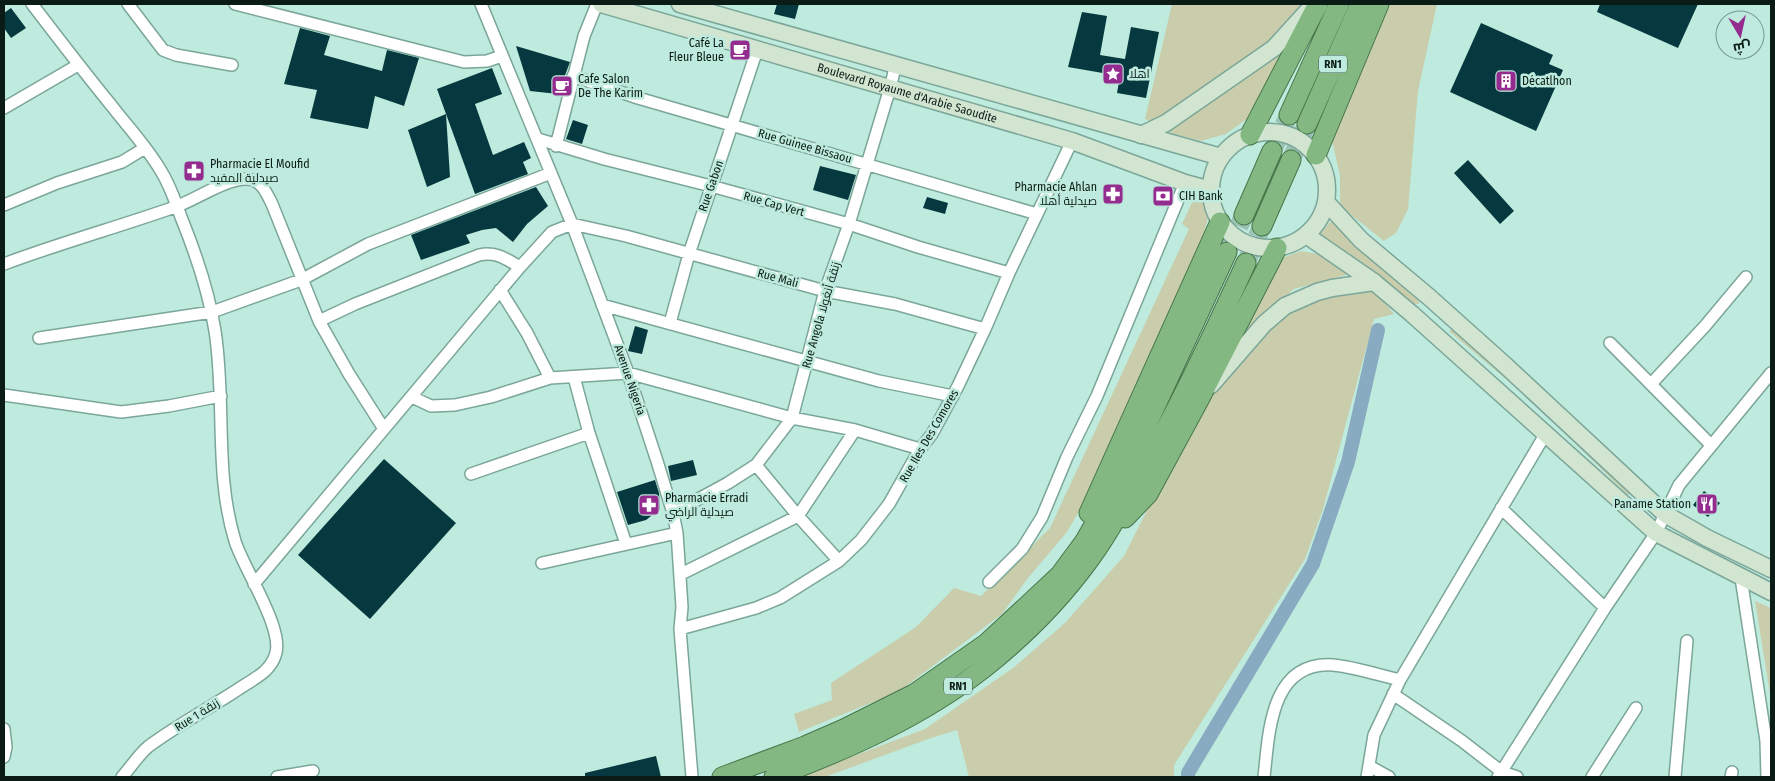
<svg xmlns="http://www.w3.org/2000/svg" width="1775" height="781" font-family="'Fira Sans Condensed',Cairo,sans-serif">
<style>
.green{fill:#c9cdab}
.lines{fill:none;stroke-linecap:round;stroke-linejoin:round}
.canal{stroke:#88abc2;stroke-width:14}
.building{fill:#06393f}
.trunk-tunnel{stroke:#9ac2b5;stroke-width:19;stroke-dasharray:19 9;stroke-linecap:butt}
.minor-casing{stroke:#7ba699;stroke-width:14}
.secondary-casing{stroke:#7ba699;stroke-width:19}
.trunk-casing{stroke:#467649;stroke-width:21}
.minor{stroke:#fff;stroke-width:11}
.secondary{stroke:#d1e5d0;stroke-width:16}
.trunk{stroke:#84b883;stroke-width:19}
.labels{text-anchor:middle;stroke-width:5;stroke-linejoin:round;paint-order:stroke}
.shield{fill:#beebdd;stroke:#415a52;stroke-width:1}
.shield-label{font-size:11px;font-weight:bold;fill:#0b1c17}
.poi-label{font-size:12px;fill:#0b1c17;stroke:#beebdd;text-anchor:start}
.street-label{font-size:12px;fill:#0b1c17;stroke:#beebdd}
</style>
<rect width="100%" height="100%" fill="#beebdd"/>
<path class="green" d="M1172,4H1307L1255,113L1226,134L1201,141L1174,134L1145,119Z
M1386,4H1437L1418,91L1408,209L1396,233L1384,241L1340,206V176L1332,140Z
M1194,198L1203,200L1209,214L1200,247L1098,479L1067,532L1028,578L1002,614L898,692L799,732L794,714L832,700L831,683L916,627L954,588L981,596L1050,528L1189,229L1182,224Z
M1331,221L1364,254L1419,297V304H1412L1349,253L1319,235Z
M1301,251L1322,255L1350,274L1294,289L1262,318L1215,372L1282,258Z
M1364,285L1377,293L1394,314L1374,319L1323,509L1305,559L1174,765V777H969L957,730L931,738L825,777H798L925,729L1013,668L1065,623L1124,556L1185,435L1237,358L1289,307Z
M1458,327L1634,491L1628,495L1528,398L1449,331Z
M1755,601L1771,608V700Z"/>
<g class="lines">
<path class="canal" d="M1188,777V773L1313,564L1348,462L1378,330"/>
</g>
<path class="building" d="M777,4H799L795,19L774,14Z
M1600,4H1698L1678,48L1597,12Z
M11,8L26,28L11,38L4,28V13Z
M1082,12L1107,16L1100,55L1125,59L1131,27L1159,32L1146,98L1117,93L1120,76L1068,67Z
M1481,23L1553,55L1549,64L1563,70L1536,131L1450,92Z
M300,28L330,36L324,55L382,71L387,50L419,58L404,106L375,96L368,129L310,118L317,90L284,84Z
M516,46L570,62L558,94L530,91Z
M492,68L502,94L475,104L493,155L524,142L531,158L523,162L528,174L475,194L437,89Z
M446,114L450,177L427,187L408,130Z
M573,120L588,125L582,144L566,139Z
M1468,160L1514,211L1500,224L1454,173Z
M820,166L856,175L848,200L813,190Z
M536,187L548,206L527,224L513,242L496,228L482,230L466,235L470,243L421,260L411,235Z
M927,197L948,203L945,214L923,208Z
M635,326L648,330L642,354L628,351Z
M384,459L456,523L370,619L298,555Z
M693,460L697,475L671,481L668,466Z
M655,480L659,493L660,509L646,520L628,525L617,492Z
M1704,491L1720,503L1708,517L1693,505Z
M656,756L661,777H585V773Z"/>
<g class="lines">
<path class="trunk-tunnel" d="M1272,151L1289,115
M1291,160L1307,124
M1227,252L1244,215
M1246,263L1262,226"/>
<g class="minor-casing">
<path id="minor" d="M32,4C58,38 84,72 111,105C128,127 147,147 161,171C170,185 175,201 181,217C196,254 209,292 215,331C226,401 214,473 235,541C243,568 286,631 275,656C273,662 269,667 265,671C256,679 244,685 234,692C206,710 176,726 149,746C139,754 131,767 122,777
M128,4L163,50L176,55L232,65
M235,4L464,62L487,61L502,56
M481,4L572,224L628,373L657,461L673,513L677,533L682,607L680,629L692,777
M573,76L638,98L1037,214
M4,108L78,65
M538,139L604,159L711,186L849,224L918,247L1009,273
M556,146L584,36L597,4
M4,205L57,183L122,162L145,148
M4,264C60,243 118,227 175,207C195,200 225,179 246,179C261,179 266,192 272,204L319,321L349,374L384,429
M500,290L527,333L550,378
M602,305L879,381L953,396
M319,321L355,304L479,255C496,251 506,259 520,267
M670,323L689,254L757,50
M39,338L212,312L301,280L368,244L551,173
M1610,343L1711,445
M574,377L589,433L626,544
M1651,384L1705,326L1746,277
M4,395L121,412L169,406L221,396
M412,397L431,406L455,405L491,397L550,378L628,373L792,418L855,430L920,449
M756,465L798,516L839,561
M471,474L589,433
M1501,508L1605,608
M673,513L728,483L756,465L792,418L825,291L849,224L890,88L896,64
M542,563L677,533
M681,574L798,516L855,430
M1741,578L1766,741L1767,777
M989,582L1022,549L1042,517L1067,457L1097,396L1185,183
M254,584L520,267L552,232L572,224L626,236L825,291L895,304L985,329
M680,629L756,608L780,598L839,561L861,540L889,504L920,449L932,434L958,386L985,329L1009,273L1072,141
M1393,694L1462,741L1502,772L1517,777
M4,729L6,747L4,757
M1369,766L1389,777
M277,777L313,771
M1264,777C1269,733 1270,661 1333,665C1355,667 1378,675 1400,680
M1367,777L1374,735L1400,680L1546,433
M1498,777L1605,608L1656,533L1679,485L1771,373
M1592,777L1636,708
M1675,777L1687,641
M1731,777L1732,772"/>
</g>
<g class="secondary-casing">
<g id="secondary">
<path id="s1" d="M601,4L1072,141L1185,183L1211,190"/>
<path d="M680,4L1221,157"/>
<circle cx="1269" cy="190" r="58"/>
<path d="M1141,135L1166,123L1274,48L1314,4"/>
<path d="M1327,203L1361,240L1429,297L1505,365L1665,514L1707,538L1771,569"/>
<path d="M1306,235L1374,282L1412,314L1656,533L1771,592"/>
<path d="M1211,385L1264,324L1285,306L1317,292L1332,288L1374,282"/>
</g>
</g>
<g class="trunk-casing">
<path id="trunk" d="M1289,115L1339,4
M1307,124L1360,4
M1250,135L1318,4
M1316,155L1379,4
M1244,215L1272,151
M1262,226L1291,160
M1089,513L1220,222
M1125,518L1148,494L1200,398L1277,248
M722,777L805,746L844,729L914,694L987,643L1060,575L1085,541L1129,463L1227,252
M774,777C848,749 921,717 984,668C1023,637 1060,600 1089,560C1106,538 1119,513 1133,489C1175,416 1211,339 1246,263"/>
</g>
<use href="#minor" class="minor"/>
<use href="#secondary" class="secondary"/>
<use href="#trunk" class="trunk"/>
</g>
<defs>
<g id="cafe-square" transform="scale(1.125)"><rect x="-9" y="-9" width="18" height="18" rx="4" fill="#942b8f" stroke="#beebdd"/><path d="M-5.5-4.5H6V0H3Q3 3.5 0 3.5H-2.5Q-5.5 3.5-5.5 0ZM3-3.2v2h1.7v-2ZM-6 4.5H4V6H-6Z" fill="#fff"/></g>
<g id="sight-square" transform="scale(1.125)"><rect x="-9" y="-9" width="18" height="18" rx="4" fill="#942b8f" stroke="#beebdd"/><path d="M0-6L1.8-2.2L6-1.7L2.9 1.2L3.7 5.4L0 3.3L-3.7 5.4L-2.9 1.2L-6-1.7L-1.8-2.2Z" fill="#fff"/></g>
<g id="building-square" transform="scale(1.125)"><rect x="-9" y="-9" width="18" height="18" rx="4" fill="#942b8f" stroke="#beebdd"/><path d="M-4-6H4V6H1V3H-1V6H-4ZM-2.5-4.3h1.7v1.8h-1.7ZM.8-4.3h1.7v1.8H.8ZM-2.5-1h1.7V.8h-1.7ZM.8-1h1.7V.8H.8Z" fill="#fff"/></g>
<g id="pharmacy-square" transform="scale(1.125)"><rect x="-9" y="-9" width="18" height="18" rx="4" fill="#942b8f" stroke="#beebdd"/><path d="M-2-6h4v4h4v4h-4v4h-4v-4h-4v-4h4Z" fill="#fff"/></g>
<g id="bank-square" transform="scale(1.125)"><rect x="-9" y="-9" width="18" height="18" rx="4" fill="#942b8f" stroke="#beebdd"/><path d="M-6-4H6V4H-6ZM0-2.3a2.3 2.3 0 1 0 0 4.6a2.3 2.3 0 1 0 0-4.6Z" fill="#fff"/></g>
<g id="restaurant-square" transform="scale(1.125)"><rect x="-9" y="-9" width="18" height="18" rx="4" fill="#942b8f" stroke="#beebdd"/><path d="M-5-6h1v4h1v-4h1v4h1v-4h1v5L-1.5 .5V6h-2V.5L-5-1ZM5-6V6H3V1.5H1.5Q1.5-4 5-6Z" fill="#fff"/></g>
</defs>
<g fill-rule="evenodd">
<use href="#cafe-square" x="740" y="50"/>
<use href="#sight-square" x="1113" y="74"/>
<use href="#building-square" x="1506" y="81"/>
<use href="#cafe-square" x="562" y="86"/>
<use href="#pharmacy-square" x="194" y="171"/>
<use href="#pharmacy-square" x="1113" y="194"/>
<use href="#bank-square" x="1163" y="196"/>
<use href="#restaurant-square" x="1707" y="504"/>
<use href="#pharmacy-square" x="649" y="505"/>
</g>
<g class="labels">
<g class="shield">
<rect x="1319" y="55.5" width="28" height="17" rx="4"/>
<rect x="944" y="677.5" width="28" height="17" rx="4"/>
</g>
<g class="shield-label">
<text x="1333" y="68">RN1</text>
<text x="958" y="690">RN1</text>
</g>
<g class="poi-label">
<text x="724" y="47" text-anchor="end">Café La<tspan x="724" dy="14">Fleur Bleue</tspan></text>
<text x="1129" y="78">اهلا</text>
<text x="578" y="83">Cafe Salon<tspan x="578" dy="14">De The Karim</tspan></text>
<text x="1522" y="85">Décatlhon</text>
<text x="210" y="168">Pharmacie El Moufid<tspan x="210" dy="14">صيدلية المفيد</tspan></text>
<text x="1097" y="191" text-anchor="end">Pharmacie Ahlan<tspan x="1097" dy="14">صيدلية أهلا</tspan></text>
<text x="1179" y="200">CIH Bank</text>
<text x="665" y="502">Pharmacie Erradi<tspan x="665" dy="14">صيدلية الراضي</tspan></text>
<text x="1691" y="508" text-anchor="end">Paname Station</text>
</g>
<g class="street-label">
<text dy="4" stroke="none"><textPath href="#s1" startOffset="319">Boulevard Royaume d'Arabie Saoudite</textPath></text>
<text transform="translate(805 146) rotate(16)" y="4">Rue Guinee Bissaou</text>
<text transform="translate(711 186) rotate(-71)" y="4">Rue Gabon</text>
<text transform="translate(774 204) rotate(16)" y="4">Rue Cap Vert</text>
<text transform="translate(778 278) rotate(15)" y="4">Rue Mali</text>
<text transform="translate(821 315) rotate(-74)" y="4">Rue Angola زنقة أنغولا</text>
<text transform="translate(630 380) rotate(71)" y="4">Avenue Nigeria</text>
<text transform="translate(929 436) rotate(-60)" y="4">Rue Iles Des Comores</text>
<text transform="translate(197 715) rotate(-32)" y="4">Rue 1 زنقة</text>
</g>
</g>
<rect width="1775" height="781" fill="none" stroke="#0b1c17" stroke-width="10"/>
<g transform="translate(1740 35) rotate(171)"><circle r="24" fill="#beebdd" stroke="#76988e"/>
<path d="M0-4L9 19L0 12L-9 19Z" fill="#942b8f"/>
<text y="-8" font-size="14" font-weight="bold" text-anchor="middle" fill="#0b1c17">ش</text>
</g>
</svg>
